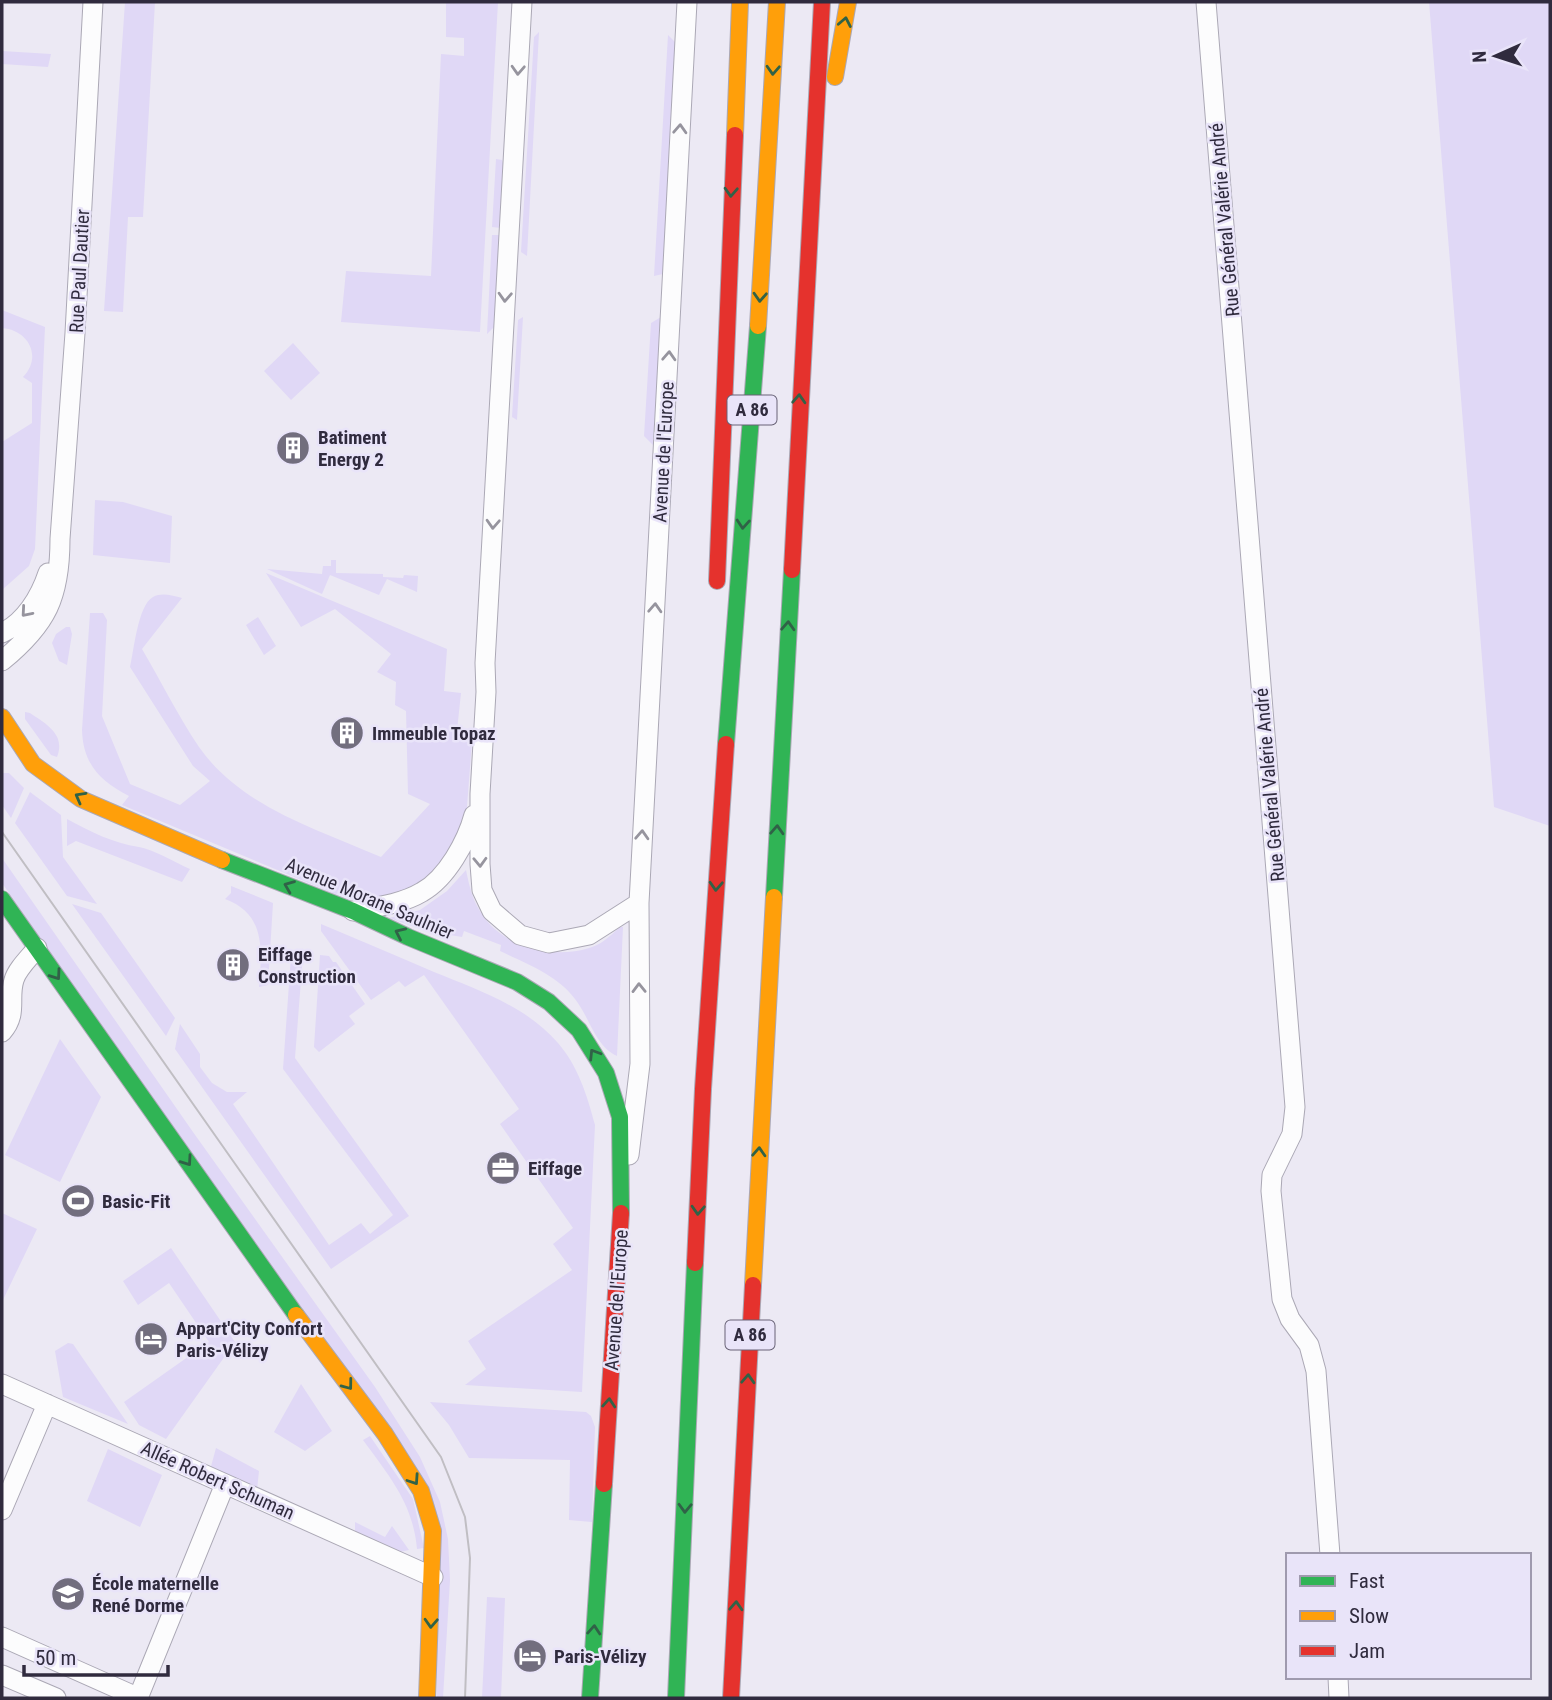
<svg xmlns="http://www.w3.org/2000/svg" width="1552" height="1700" font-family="'Roboto Condensed',sans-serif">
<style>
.green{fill:#e0d8f6}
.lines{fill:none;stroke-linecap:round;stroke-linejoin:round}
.street-casing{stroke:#aba8b5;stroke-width:21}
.fast-casing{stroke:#aba8b5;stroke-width:18}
.slow-casing{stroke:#aba8b5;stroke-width:18}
.jam-casing{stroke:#aba8b5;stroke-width:18}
.street{stroke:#fcfcfd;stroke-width:19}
.fast{stroke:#30b455;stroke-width:16}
.slow{stroke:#ff9f0a;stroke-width:16}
.jam{stroke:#e5322d;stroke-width:16}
.tram{stroke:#c0bec3;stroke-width:2}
.oneway{stroke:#306247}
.oneway2{stroke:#96949e}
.labels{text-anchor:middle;stroke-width:5;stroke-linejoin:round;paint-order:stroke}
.shield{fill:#e9e4f9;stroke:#686276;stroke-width:2}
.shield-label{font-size:18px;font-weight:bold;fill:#302b3e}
.street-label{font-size:19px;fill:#302b3e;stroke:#e9e4f9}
.poi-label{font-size:19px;font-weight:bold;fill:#302b3e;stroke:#e9e4f9;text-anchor:start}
</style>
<rect width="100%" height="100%" fill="#ece9f4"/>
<path class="green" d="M125,2H155L143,217H128L123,312L104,311Z
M446,2H498L480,332L341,322L346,271L431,276L441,54L464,56V38L446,37Z
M1429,2H1550V826L1494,807Z
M539,32L527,256L521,252L534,37Z
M668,35L676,43L663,274L654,276Z
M2,51L51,54L48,67L2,64Z
M496,159L502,160L505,168L501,228L492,227Z
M492,235H501L496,325L487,334Z
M2,310L45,327L35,549L29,566L2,590V442L32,423V383L23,377C43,356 28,330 2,328Z
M523,317L517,420L512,417L518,320Z
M661,317L653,445L644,436L651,323Z
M293,343L320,373L291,400L264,371Z
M95,500L123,502L172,516L170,563L93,555Z
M331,560H336V573L383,574V577L403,578L404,575L418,576L417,592L387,579L379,595L330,575L322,594L267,569L322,574L323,566H331Z
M266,573L447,649L444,691L461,693L456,740L472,742L466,819L440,869L411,889L366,900L335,894L122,805L129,796C100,781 83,764 82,730L90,613H103L107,620L102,716L130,784L180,805L210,781L193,766L130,667C134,650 138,605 153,597C162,592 173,596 182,598L142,649C161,681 178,716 199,747C241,807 317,829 381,857L430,804L408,794L406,711L395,705L396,682L377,672L391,654L335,609L301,627Z
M258,617L276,646L264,655L246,625Z
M66,627H70L72,634L67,665L59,661L52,643L56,634Z
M25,712L30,713C46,724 66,734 57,757L51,755L25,719Z
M2,773H9L24,788L11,818L2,805Z
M30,792L61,815L63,857L97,904L67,896L15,823Z
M67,819C91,832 113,843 139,847C155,850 174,862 190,869L182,882L76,841L67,846Z
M2,858L193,1132L375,1387L420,1457L440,1502L448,1539L450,1580L443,1698H437L435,1526L181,1140L2,883Z
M466,870C469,884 472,899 480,911C501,947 551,960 589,948C601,945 610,936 620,927H623L617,1056C595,1046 590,1018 575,999C557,975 527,964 500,951L501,945L464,931L462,937L426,931L389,918L420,910L447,891Z
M231,886L273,903L268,985L259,987C262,950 266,914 225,899L231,893Z
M72,904L101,913L175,1018L166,1036Z
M321,924C359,940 397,956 434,972C478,990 526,1006 558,1043C578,1066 587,1095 595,1125L582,1392L465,1385L486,1369L468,1341L572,1270L553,1244L573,1228L500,1124L519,1109L424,975L405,987L399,981L371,1000L321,931Z
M303,954L295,1058L409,1216L331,1269L175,1049L180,1024L200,1054V1067L212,1083L227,1092H247L233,1104L329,1245L361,1223L370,1234L393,1215L283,1069L291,955Z
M320,955L329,956L333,962H336L365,1004L349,1016L355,1024L319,1052L314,1047Z
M60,1039L101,1097L60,1182L5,1155Z
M2,1213L37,1229L2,1302V1212Z
M171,1248L235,1342L166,1439L139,1425L124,1402L209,1342L169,1283L138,1305L123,1281Z
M68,1343L73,1344L128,1424L63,1397L55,1351Z
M301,1384L332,1431L305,1451L274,1432Z
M430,1402L586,1412L591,1416L595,1427L592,1522L569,1520L570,1460L469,1458L449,1425Z
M370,1436L413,1499L424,1548L417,1549C413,1503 389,1476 363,1440Z
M216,1448L259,1471L257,1490L210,1470Z
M108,1449L162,1475L140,1527L87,1501Z
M355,1522L385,1537L392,1526L409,1550L390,1554L355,1535Z
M487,1597L505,1598L501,1698H482Z"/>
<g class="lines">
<g class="street-casing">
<path id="street" d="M522,2L485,663L486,692L480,794V864L482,890L492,911L520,935L549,943L589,935L639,903
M1206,2L1295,1107L1292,1134L1272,1175L1271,1191L1282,1299L1290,1319L1309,1345L1316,1371L1330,1555
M2,633C25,622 40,597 48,573
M2,661C47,624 60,597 60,539L75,333L93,2
M353,911C376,907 402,904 422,892C447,878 467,841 474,815
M2,1032C18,1014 8,999 14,980C17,969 30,957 37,948
M629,1155L640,1064L639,903L687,2
M2,1384L433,1577
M2,1510L47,1404
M2,1637L139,1698
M2,1675L56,1698
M1338,1677L1339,1698
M138,1698L225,1484"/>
</g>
<g class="fast-casing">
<path id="fast" d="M726,744L758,326
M222,860L353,911L408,937L517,982L549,1002L579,1030L606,1073L620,1117L621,1213
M774,897L792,570
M2,899L296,1315
M590,1698L604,1484
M676,1698L695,1263"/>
</g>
<g class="slow-casing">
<path id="slow" d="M835,77L848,2
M735,135L740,2
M758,326L777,2
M2,717L33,764L81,799L222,860
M753,1285L774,897
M296,1315L385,1434L421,1491L433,1531L427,1698"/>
</g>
<g class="jam-casing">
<path id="jam" d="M792,570L822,2
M717,581L735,135
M695,1263L703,1089L726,744
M604,1484L621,1213
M731,1698L753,1285"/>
</g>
<use href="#street" class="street"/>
<use href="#fast" class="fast"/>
<use href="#slow" class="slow"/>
<use href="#jam" class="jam"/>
<path class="tram" d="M2,832L441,1457L465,1517L470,1558L465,1698"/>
</g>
<defs><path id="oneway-chevron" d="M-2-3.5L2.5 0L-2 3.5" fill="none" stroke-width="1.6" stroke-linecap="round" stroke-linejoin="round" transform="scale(1.75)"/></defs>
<g class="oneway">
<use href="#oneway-chevron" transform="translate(845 22) rotate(-79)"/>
<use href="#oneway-chevron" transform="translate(773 70) rotate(93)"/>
<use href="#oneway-chevron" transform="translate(731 192) rotate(93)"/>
<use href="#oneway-chevron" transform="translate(760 297) rotate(93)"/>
<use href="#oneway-chevron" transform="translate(799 399) rotate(-87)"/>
<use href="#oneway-chevron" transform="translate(743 524) rotate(94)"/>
<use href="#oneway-chevron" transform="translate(788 626) rotate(-87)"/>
<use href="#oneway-chevron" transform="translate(80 797) rotate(-151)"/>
<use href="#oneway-chevron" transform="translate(777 830) rotate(-87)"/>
<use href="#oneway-chevron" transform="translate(289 886) rotate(-158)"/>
<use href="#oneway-chevron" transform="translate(716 886) rotate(93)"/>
<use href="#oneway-chevron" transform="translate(400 933) rotate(-155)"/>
<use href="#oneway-chevron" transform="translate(56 975) rotate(55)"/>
<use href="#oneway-chevron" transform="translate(594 1054) rotate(-122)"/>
<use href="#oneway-chevron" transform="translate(759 1152) rotate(-87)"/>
<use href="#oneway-chevron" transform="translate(187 1161) rotate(55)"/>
<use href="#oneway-chevron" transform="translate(698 1210) rotate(93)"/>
<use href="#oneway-chevron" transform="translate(748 1379) rotate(-87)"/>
<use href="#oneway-chevron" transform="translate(348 1385) rotate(53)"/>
<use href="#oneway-chevron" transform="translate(609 1403) rotate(-86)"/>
<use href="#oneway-chevron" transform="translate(414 1480) rotate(56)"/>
<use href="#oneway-chevron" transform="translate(685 1508) rotate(92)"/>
<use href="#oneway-chevron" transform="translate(736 1606) rotate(-87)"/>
<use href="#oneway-chevron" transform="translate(431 1623) rotate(93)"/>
<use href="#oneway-chevron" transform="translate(594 1630) rotate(-86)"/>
</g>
<g class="oneway2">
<use href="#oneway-chevron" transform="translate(518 70) rotate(93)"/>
<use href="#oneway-chevron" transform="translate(680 129) rotate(-87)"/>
<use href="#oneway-chevron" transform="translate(505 297) rotate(93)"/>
<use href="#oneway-chevron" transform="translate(669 356) rotate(-87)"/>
<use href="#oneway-chevron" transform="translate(493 524) rotate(93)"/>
<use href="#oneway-chevron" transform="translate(655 608) rotate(-87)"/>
<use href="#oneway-chevron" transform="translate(26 612) rotate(131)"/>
<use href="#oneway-chevron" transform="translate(642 835) rotate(-87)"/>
<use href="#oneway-chevron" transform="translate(480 862) rotate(88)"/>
<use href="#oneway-chevron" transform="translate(639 988) rotate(-91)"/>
</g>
<defs>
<g id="building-disc" transform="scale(1.75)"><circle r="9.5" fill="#726e7e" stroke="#e9e4f9"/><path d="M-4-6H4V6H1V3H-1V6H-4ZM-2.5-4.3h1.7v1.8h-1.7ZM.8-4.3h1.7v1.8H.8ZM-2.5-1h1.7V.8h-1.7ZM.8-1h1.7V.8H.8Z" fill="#fff"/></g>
<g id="office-disc" transform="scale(1.75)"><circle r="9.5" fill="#726e7e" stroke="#e9e4f9"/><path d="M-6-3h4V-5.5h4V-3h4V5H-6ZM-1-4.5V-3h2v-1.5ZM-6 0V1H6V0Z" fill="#fff"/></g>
<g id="stadium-disc" transform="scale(1.75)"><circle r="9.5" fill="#726e7e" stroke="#e9e4f9"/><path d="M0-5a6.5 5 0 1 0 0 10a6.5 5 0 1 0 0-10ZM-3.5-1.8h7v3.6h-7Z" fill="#fff"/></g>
<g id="hotel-disc" transform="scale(1.75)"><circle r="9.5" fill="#726e7e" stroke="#e9e4f9"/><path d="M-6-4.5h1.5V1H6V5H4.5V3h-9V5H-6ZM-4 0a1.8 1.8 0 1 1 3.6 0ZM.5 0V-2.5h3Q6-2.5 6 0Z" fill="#fff"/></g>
<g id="school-disc" transform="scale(1.75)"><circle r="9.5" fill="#726e7e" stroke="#e9e4f9"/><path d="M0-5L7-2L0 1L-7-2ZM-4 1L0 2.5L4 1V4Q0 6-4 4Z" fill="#fff"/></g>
</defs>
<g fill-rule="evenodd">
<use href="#building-disc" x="293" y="448"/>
<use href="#building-disc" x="347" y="733"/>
<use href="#building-disc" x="233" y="965"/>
<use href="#office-disc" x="503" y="1168"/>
<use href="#stadium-disc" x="78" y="1201"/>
<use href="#hotel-disc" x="151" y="1339"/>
<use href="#school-disc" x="68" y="1594"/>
<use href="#hotel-disc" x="530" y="1656"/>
</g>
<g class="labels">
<g class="shield">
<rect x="727.5" y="395.5" width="49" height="29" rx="5"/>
<rect x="725.5" y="1320.5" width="49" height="29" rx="5"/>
</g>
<g class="shield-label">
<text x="752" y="416">A 86</text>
<text x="750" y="1341">A 86</text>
</g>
<g class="street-label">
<text transform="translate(1224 220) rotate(-95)" y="7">Rue Général Valérie André</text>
<text transform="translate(79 271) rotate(-87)" y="7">Rue Paul Dautier</text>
<text transform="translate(663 452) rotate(-87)" y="7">Avenue de l'Europe</text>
<text transform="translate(1269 785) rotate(-95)" y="7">Rue Général Valérie André</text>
<text transform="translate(370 898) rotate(23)" y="7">Avenue Morane Saulnier</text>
<text transform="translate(616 1300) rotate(-86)" y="7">Avenue de l'Europe</text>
<text transform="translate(218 1480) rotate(24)" y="7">Allée Robert Schuman</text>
</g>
<g class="poi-label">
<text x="318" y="444">Batiment<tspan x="318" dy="22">Energy 2</tspan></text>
<text x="372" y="740">Immeuble Topaz</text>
<text x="258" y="961">Eiffage<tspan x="258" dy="22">Construction</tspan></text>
<text x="528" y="1175">Eiffage</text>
<text x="102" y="1208">Basic-Fit</text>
<text x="176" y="1335">Appart'City Confort<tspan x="176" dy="22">Paris-Vélizy</tspan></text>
<text x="92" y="1590">École maternelle<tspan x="92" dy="22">René Dorme</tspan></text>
<text x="554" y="1663">Paris-Vélizy</text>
</g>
</g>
<rect width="1552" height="1700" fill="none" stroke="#302b3e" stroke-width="7"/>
<rect x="1286" y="1553" width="245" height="126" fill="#e9e4f9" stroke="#9f9aae" stroke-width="2"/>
<rect x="1300" y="1576" width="35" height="10" fill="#30b455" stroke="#9f9aae" stroke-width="2"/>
<text x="1349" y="1588" font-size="21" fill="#302b3e">Fast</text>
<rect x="1300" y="1611" width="35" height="10" fill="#ff9f0a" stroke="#9f9aae" stroke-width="2"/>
<text x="1349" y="1623" font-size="21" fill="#302b3e">Slow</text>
<rect x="1300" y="1646" width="35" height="10" fill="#e5322d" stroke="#9f9aae" stroke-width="2"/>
<text x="1349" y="1658" font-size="21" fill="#302b3e">Jam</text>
<g transform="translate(1496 56) rotate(267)" stroke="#e9e4f9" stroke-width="5" paint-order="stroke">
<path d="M0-5L12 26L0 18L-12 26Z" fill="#302b3e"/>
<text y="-10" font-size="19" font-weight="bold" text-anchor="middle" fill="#302b3e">N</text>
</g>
<path d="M24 1665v10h144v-10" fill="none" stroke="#302b3e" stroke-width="3.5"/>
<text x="35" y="1665" font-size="21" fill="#302b3e" stroke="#e9e4f9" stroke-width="5" paint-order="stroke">50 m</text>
</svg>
